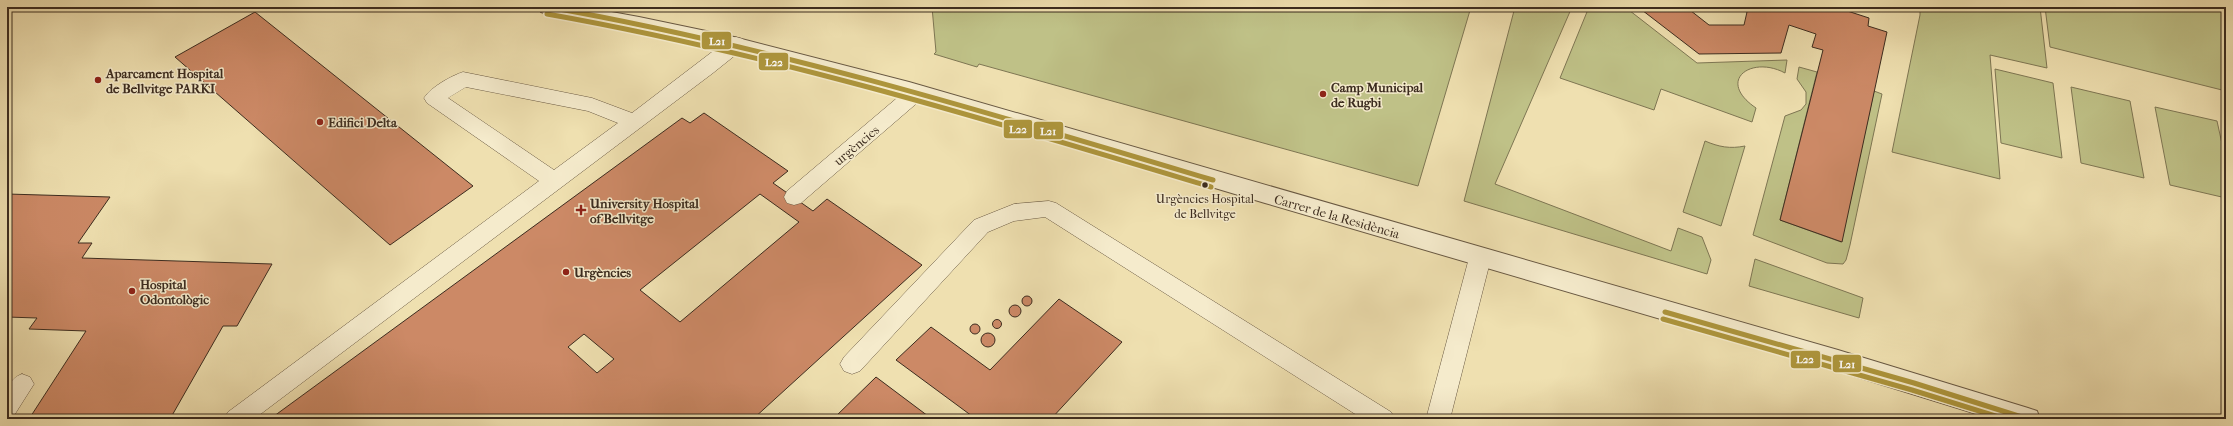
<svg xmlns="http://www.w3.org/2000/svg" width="2233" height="426" font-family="'IM FELL French Canon',serif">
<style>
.green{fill:#bfc187;stroke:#7e7653}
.building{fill:#cc8966;stroke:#3c2c1f;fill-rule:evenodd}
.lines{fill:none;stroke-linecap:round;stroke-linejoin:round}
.lane-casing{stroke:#695943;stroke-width:1}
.street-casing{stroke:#695943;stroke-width:2}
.lane{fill:#f5ebcc;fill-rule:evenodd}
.street{fill:#f5ebcc;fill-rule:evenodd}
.bus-1-casing{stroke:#f5ebcc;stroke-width:8}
.bus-2-casing{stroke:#f5ebcc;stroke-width:8}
.bus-1{stroke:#ad953c;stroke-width:5}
.bus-2{stroke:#ad953c;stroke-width:5}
.poi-dot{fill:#8f2418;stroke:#f5ebcc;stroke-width:1.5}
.bus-dot{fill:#3c2c1f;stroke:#f5ebcc;stroke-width:1.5}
.labels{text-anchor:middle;stroke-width:3;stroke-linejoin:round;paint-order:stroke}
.bus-label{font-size:12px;fill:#3c2c1f;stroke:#f5ebcc}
.poi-label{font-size:13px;font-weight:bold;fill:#3c2c1f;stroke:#f5ebcc;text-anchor:start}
.street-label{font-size:13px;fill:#3c2c1f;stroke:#f5ebcc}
.line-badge{stroke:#f5ebcc;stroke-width:1.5}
.badge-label{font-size:11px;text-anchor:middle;font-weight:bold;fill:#fff}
</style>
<rect width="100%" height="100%" fill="#efe0b0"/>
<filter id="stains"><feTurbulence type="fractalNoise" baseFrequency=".005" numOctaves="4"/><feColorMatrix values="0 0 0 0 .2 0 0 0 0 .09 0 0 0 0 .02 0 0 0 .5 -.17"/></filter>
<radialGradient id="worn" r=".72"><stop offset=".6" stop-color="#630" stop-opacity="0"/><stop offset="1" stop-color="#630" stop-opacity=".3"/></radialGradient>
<path class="green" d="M932,7H1471L1418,186L979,64L977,67L934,54L936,52Z
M1515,7H1572L1495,184L1671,251L1678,228L1702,237L1711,260L1707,274L1464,201Z
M1589,7H1625L1697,63L1787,60L1785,73C1752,55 1715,80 1756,108L1752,122L1661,89L1654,110L1560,78Z
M1920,7H2040L2047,68L1990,55L2000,179L1892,152L1920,15Z
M2045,7H2226V91L2050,47Z
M1799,67L1817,72L1780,220L1841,242L1874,91L1882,94L1850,245L1846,260L1843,264L1827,263L1753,235L1785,116L1801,110L1806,104V92L1797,79Z
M1995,69L2053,83L2062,158L2001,143Z
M2071,87L2130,101L2144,178L2081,163Z
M2155,107L2217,121L2226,162V198L2170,185Z
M1705,141C1719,147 1730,149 1745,146L1721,226L1683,212Z
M1755,259L1863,298L1859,318L1749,286Z"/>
<path class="building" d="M1638,7H1686L1709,25H1744L1747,12L1731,7H1835L1869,18L1868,26L1887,32L1842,242L1780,220L1823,50L1812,47L1816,34L1789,25L1781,53L1699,54Z
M255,12L473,186L390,245L175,57Z
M704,113L788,171L773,183L813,211L827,199L922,265L753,419H270L682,118L690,123ZM760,194L799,222L680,322L640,290ZM584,334L614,359L597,373L568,347Z
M7,194L110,197L78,243H92L82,258L272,264L237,326H223L170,419H29L86,331L29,329L37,318L7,317Z
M1022 301a5 5 0 1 1 10 0a5 5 0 1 1-10 0Z
M1059,299L1122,342L1051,419H976L896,360L931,327L990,370Z
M1009 311a6 6 0 1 1 12 0a6 6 0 1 1-12 0Z
M992.5 324a4.5 4.5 0 1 1 9 0a4.5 4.5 0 1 1-9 0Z
M970 329a5 5 0 1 1 10 0a5 5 0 1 1-10 0Z
M981 340a7 7 0 1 1 14 0a7 7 0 1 1-14 0Z
M876,377L932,419H833Z"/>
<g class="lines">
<g class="lane-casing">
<path id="lane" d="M736,37L743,39L745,44L743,49L713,73L254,419H224L228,412L539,181L427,103L424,98C431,87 451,76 463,72L592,98L632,113L729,39ZM466,87L588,111L618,123L554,170L448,98Z
M917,85L924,87L927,92L924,97L801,203L794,205L787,203L784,197L787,191L910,87Z
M1049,201L1056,203L1391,412L1395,419H1363L1045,217L1014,221L988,232L860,371L852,374L844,371L840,364L844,357L974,220L1014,204Z
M1480,249L1488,252L1491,258L1450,419H1426L1469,258L1472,252Z
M22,374L30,377L34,384L15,414L7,417C7,400 3,381 22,374Z"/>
</g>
<g class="street-casing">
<path id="street" d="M538,7H584L639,17L730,36L909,82L1838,350L2028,408L2037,411L2040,419H1993L1838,371L1265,203L998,123L820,73L639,30L548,14L541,12Z"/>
</g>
<use href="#lane" class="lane"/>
<use href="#street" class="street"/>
<g class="bus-1-casing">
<path id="bus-1" d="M548,7C774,47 993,114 1213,180
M1665,312L1914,383L2028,419"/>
</g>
<g class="bus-2-casing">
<path id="bus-2" d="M547,14C773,54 992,121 1211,187
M1663,319L1912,390L2005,419"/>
</g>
<use href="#bus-1" class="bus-1"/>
<use href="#bus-2" class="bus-2"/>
</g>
<g class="poi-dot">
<circle cx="98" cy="80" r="4"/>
<circle cx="1323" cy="94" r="4"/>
<circle cx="320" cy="122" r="4"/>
<path d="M579 204h4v4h4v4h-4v4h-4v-4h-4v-4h4z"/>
<circle cx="566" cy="272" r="4"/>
<circle cx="132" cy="291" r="4"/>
</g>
<circle class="bus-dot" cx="1205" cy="185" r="3.5"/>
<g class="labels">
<g class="bus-label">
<text x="1205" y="203">Urgències Hospital<tspan x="1205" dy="15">de Bellvitge</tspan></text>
</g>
<g class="poi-label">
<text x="106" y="78">Aparcament Hospital<tspan x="106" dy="15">de Bellvitge PARKI</tspan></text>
<text x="1331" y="92">Camp Municipal<tspan x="1331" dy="15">de Rugbi</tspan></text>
<text x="328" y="127">Edifici Delta</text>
<text x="590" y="208">University Hospital<tspan x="590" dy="15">of Bellvitge</tspan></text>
<text x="574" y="277">Urgències</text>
<text x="140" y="289">Hospital<tspan x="140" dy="15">Odontològic</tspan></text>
</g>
<g class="street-label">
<text transform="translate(856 145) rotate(-40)" y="5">urgències</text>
<text transform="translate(1337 216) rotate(16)" y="5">Carrer de la Residència</text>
</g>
</g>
<g class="line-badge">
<rect x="701" y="31" width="31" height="19" rx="4" fill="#ad953c"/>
<rect x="758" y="52" width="31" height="19" rx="4" fill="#ad953c"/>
<rect x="1003" y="119" width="30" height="20" rx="4" fill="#ad953c"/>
<rect x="1033" y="121" width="31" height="19" rx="4" fill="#ad953c"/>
<rect x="1790" y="350" width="31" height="19" rx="4" fill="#ad953c"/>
<rect x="1832" y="354" width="30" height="19" rx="4" fill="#ad953c"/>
</g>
<g class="badge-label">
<text x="717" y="45">L21</text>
<text x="774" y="66">L22</text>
<text x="1018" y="133">L22</text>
<text x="1048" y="135">L21</text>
<text x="1805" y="363">L22</text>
<text x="1847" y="368">L21</text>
</g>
<rect width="2233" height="426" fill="none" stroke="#efe0b0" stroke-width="24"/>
<rect x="8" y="8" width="2217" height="410" fill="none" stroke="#3c2c1f" stroke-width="2"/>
<rect x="12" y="12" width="2209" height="402" fill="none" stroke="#3c2c1f"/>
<rect width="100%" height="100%" filter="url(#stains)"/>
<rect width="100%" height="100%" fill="url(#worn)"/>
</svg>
